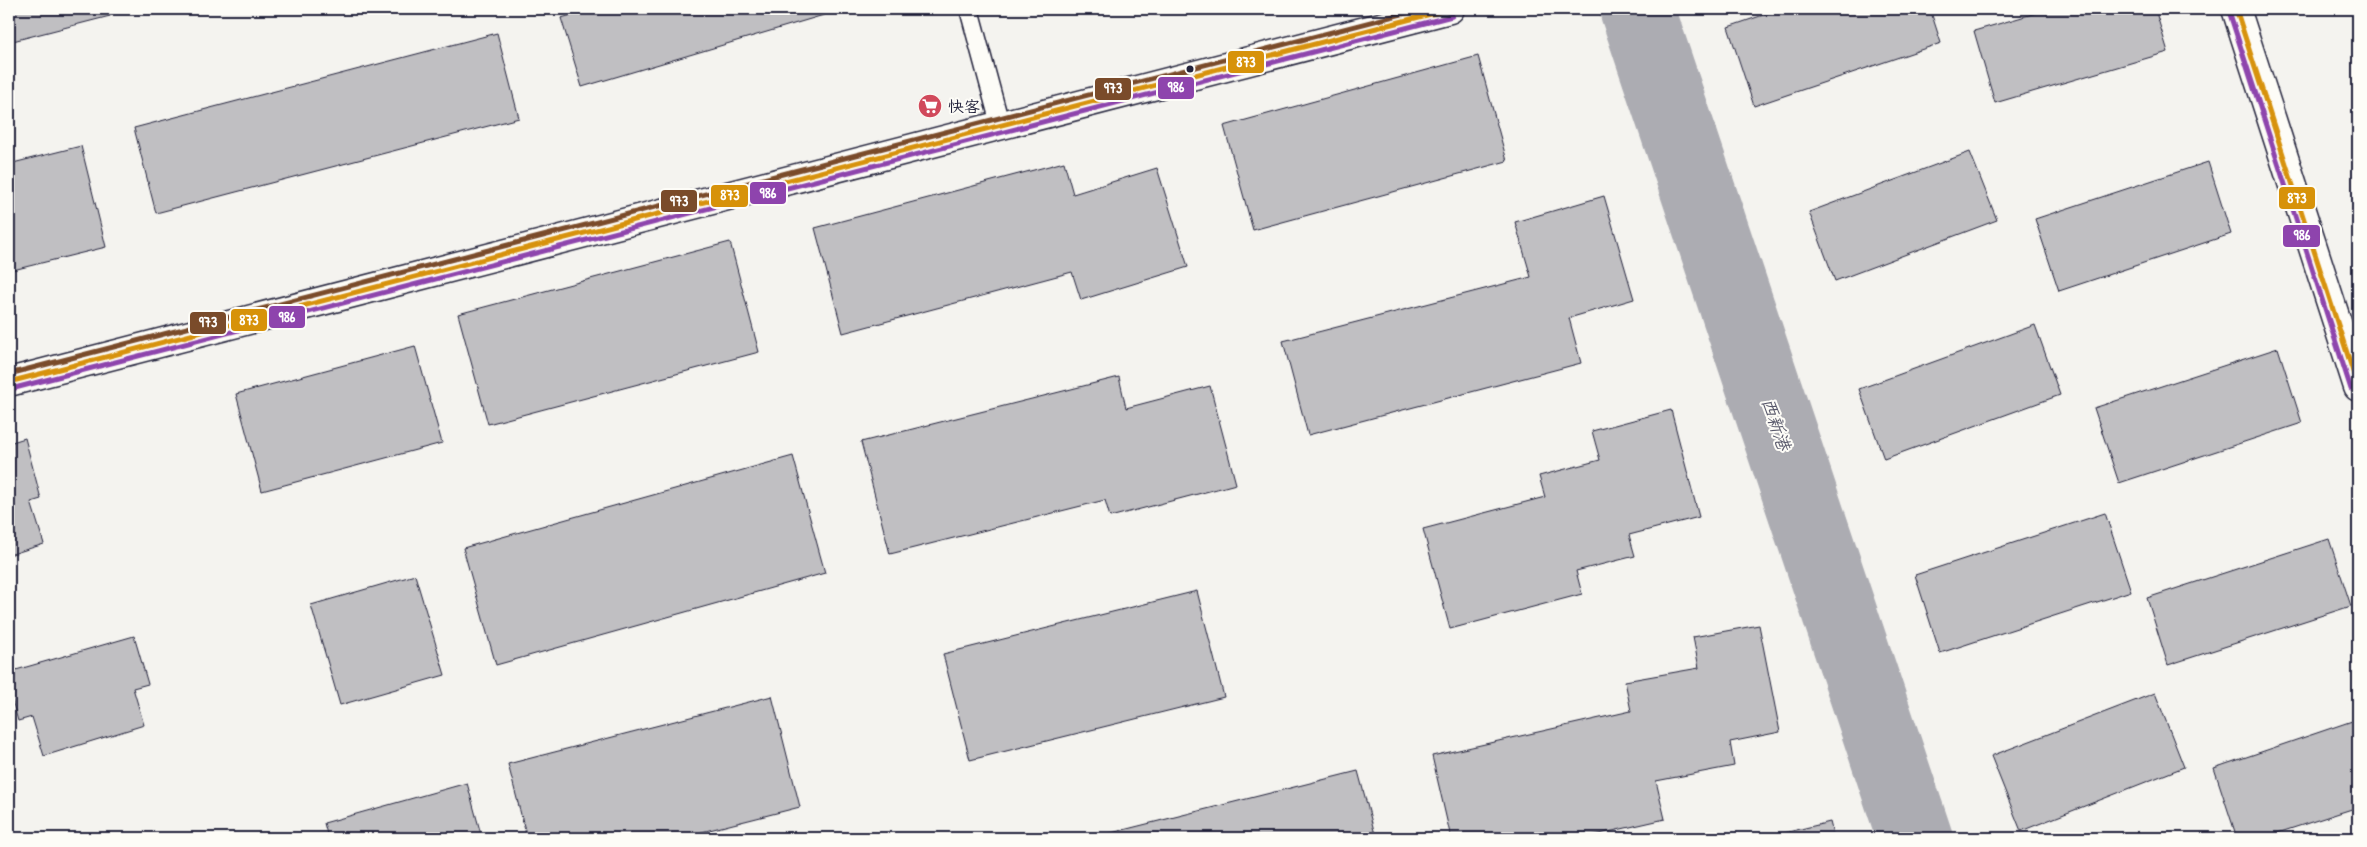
<svg xmlns="http://www.w3.org/2000/svg" width="2367" height="847" font-family="'Patrick Hand','LXGW WenKai TC',sans-serif">
<style>
.lines{fill:none;stroke-linecap:round;stroke-linejoin:round}
.river{stroke:#acacb2;stroke-width:75}
.building{fill:#c0bfc2;stroke:#22223b}
.service-casing{stroke:#22223b;stroke-width:21}
.minor-casing{stroke:#22223b;stroke-width:31}
.secondary-casing{stroke:#22223b;stroke-width:31}
.service{stroke:#fdfcf7;stroke-width:18}
.minor{stroke:#fdfcf7;stroke-width:28}
.secondary{stroke:#fdfcf7;stroke-width:28}
.bus-1-casing{stroke:#fdfcf7;stroke-width:9}
.bus-2-casing{stroke:#fdfcf7;stroke-width:9}
.bus-3-casing{stroke:#fdfcf7;stroke-width:9}
.bus-1{stroke:#d79209;stroke-width:5}
.bus-2{stroke:#8e44ad;stroke-width:5}
.bus-3{stroke:#7a4b2a;stroke-width:5}
.bus-dot{fill:#22223b;stroke:#fdfcf7;stroke-width:2}
.labels{text-anchor:middle;stroke-width:4;stroke-linejoin:round;paint-order:stroke}
.poi-label{font-size:16px;fill:#22223b;stroke:#fdfcf7;text-anchor:start}
.water-label{font-size:18px;font-style:italic;fill:#59596b;stroke:#fdfcf7}
.line-badge{stroke:#fdfcf7;stroke-width:2}
.badge-label{font-size:14px;text-anchor:middle;font-weight:bold;fill:#fff}
</style>
<rect width="100%" height="100%" fill="#f4f3ef"/>
<filter id="ink" filterUnits="userSpaceOnUse"><feTurbulence type="fractalNoise" baseFrequency=".02" numOctaves="2"/><feDisplacementMap in="SourceGraphic" scale="10" xChannelSelector="R" yChannelSelector="G"/><feConvolveMatrix kernelMatrix="1 2 1 2 8 2 1 2 1" color-interpolation-filters="sRGB"/></filter>
<g filter="url(#ink)">
<g class="lines">
<path class="river" d="M1637,9L1915,838"/>
</g>
<path class="building" d="M9,9H108L110,16L9,42Z
M593,9H844L582,87L561,18Z
M1781,9H1930L1941,43L1754,106L1728,27Z
M2050,9H2155L2168,52L1995,103L1974,31Z
M497,33L519,118L156,213L134,128Z
M1478,56L1507,161L1253,230L1224,126Z
M81,146L106,247L9,271V164Z
M1970,152L1997,220L1835,281L1809,212Z
M1064,162L1073,194L1157,168L1188,267L1081,300L1072,272L843,333L815,228Z
M2208,162L2231,234L2059,291L2035,219Z
M1604,196L1634,299L1569,318L1581,363L1308,435L1283,341L1531,277L1515,222Z
M730,242L759,352L488,424L458,314Z
M2035,325L2060,395L1884,459L1859,389Z
M415,346L442,443L262,491L236,394Z
M2278,348L2302,423L2119,483L2094,408Z
M1119,377L1126,408L1210,386L1236,484L1110,517L1105,500L890,554L861,442Z
M1671,410L1699,517L1629,535L1635,556L1576,571L1582,594L1450,629L1423,529L1545,497L1539,476L1600,460L1592,431Z
M25,438L41,499L31,502L44,544L9,555V443Z
M793,456L825,573L496,665L463,548Z
M2105,513L2131,591L1940,653L1915,575Z
M2329,539L2351,606L2168,665L2147,598Z
M415,575L445,675L340,705L311,605Z
M1197,591L1224,697L970,760L943,654Z
M1759,625L1780,732L1730,742L1734,766L1656,781L1665,819L1582,838H1451L1432,756L1631,711L1625,681L1699,668L1693,637Z
M134,636L148,684L133,688L144,725L44,756L32,717L18,721L9,690V672Z
M2155,693L2184,767L2021,831L1991,756Z
M772,696L800,807L678,838H527L508,764Z
M2358,719V807L2262,838H2237L2214,768Z
M1358,771L1376,838H1091Z
M467,783L482,838H328L324,823Z
M1830,822L1834,838H1763Z"/>
<g class="lines">
<g class="service-casing">
<path id="service" d="M969,9L1000,124"/>
</g>
<g class="minor-casing">
<path id="minor" d="M9,382L1450,9"/>
</g>
<g class="secondary-casing">
<path id="secondary" d="M2236,9L2358,387"/>
</g>
<use href="#service" class="service"/>
<use href="#minor" class="minor"/>
<use href="#secondary" class="secondary"/>
<g class="bus-1-casing">
<path id="bus-1" d="M2236,9L2358,387
M9,382L1450,9"/>
</g>
<g class="bus-2-casing">
<path id="bus-2" d="M2229,11L2351,389
M11,389L1452,16"/>
</g>
<g class="bus-3-casing">
<path id="bus-3" d="M9,374L1421,9"/>
</g>
<use href="#bus-1" class="bus-1"/>
<use href="#bus-2" class="bus-2"/>
<use href="#bus-3" class="bus-3"/>
</g>
</g>
<defs>
<g id="supermarket-disc" transform="scale(1.25)"><circle r="9.5" fill="#d1495b" stroke="#fdfcf7"/><path d="M-6-5.5h2.5l.6 2H6L4.5 2H-2.5L-4.4-4H-6ZM-1.5 3.2a1.3 1.3 0 1 0 .1 0ZM3 3.2a1.3 1.3 0 1 0 .1 0Z" fill="#fff"/></g>
</defs>
<g fill-rule="evenodd">
<use href="#supermarket-disc" x="930" y="106"/>
</g>
<circle class="bus-dot" cx="1190" cy="69" r="4.5"/>
<g class="labels">
<g class="poi-label">
<text x="948" y="112">快客</text>
</g>
<g class="water-label">
<text transform="translate(1776 424) rotate(71)" y="6">西新港</text>
</g>
</g>
<g class="line-badge">
<rect x="1227" y="50" width="38" height="24" rx="5" fill="#d79209"/>
<rect x="1157" y="76" width="38" height="24" rx="5" fill="#8e44ad"/>
<rect x="1094" y="77" width="38" height="24" rx="5" fill="#7a4b2a"/>
<rect x="749" y="181" width="38" height="24" rx="5" fill="#8e44ad"/>
<rect x="710" y="184" width="39" height="24" rx="5" fill="#d79209"/>
<rect x="2278" y="186" width="38" height="24" rx="5" fill="#d79209"/>
<rect x="660" y="189" width="38" height="24" rx="5" fill="#7a4b2a"/>
<rect x="2282" y="224" width="39" height="24" rx="5" fill="#8e44ad"/>
<rect x="268" y="305" width="38" height="24" rx="5" fill="#8e44ad"/>
<rect x="230" y="308" width="38" height="24" rx="5" fill="#d79209"/>
<rect x="189" y="311" width="38" height="24" rx="5" fill="#7a4b2a"/>
</g>
<g class="badge-label">
<text x="1246" y="67">873</text>
<text x="1176" y="92">986</text>
<text x="1113" y="93">973</text>
<text x="768" y="198">986</text>
<text x="730" y="200">873</text>
<text x="2297" y="203">873</text>
<text x="679" y="206">973</text>
<text x="2302" y="240">986</text>
<text x="287" y="322">986</text>
<text x="249" y="325">873</text>
<text x="208" y="327">973</text>
</g>
<rect width="2367" height="847" fill="none" stroke="#fdfcf7" stroke-width="30"/>
<rect x="15" y="15" width="2337" height="817" fill="none" stroke="#22223b" stroke-width="2" filter="url(#ink)"/>
</svg>
